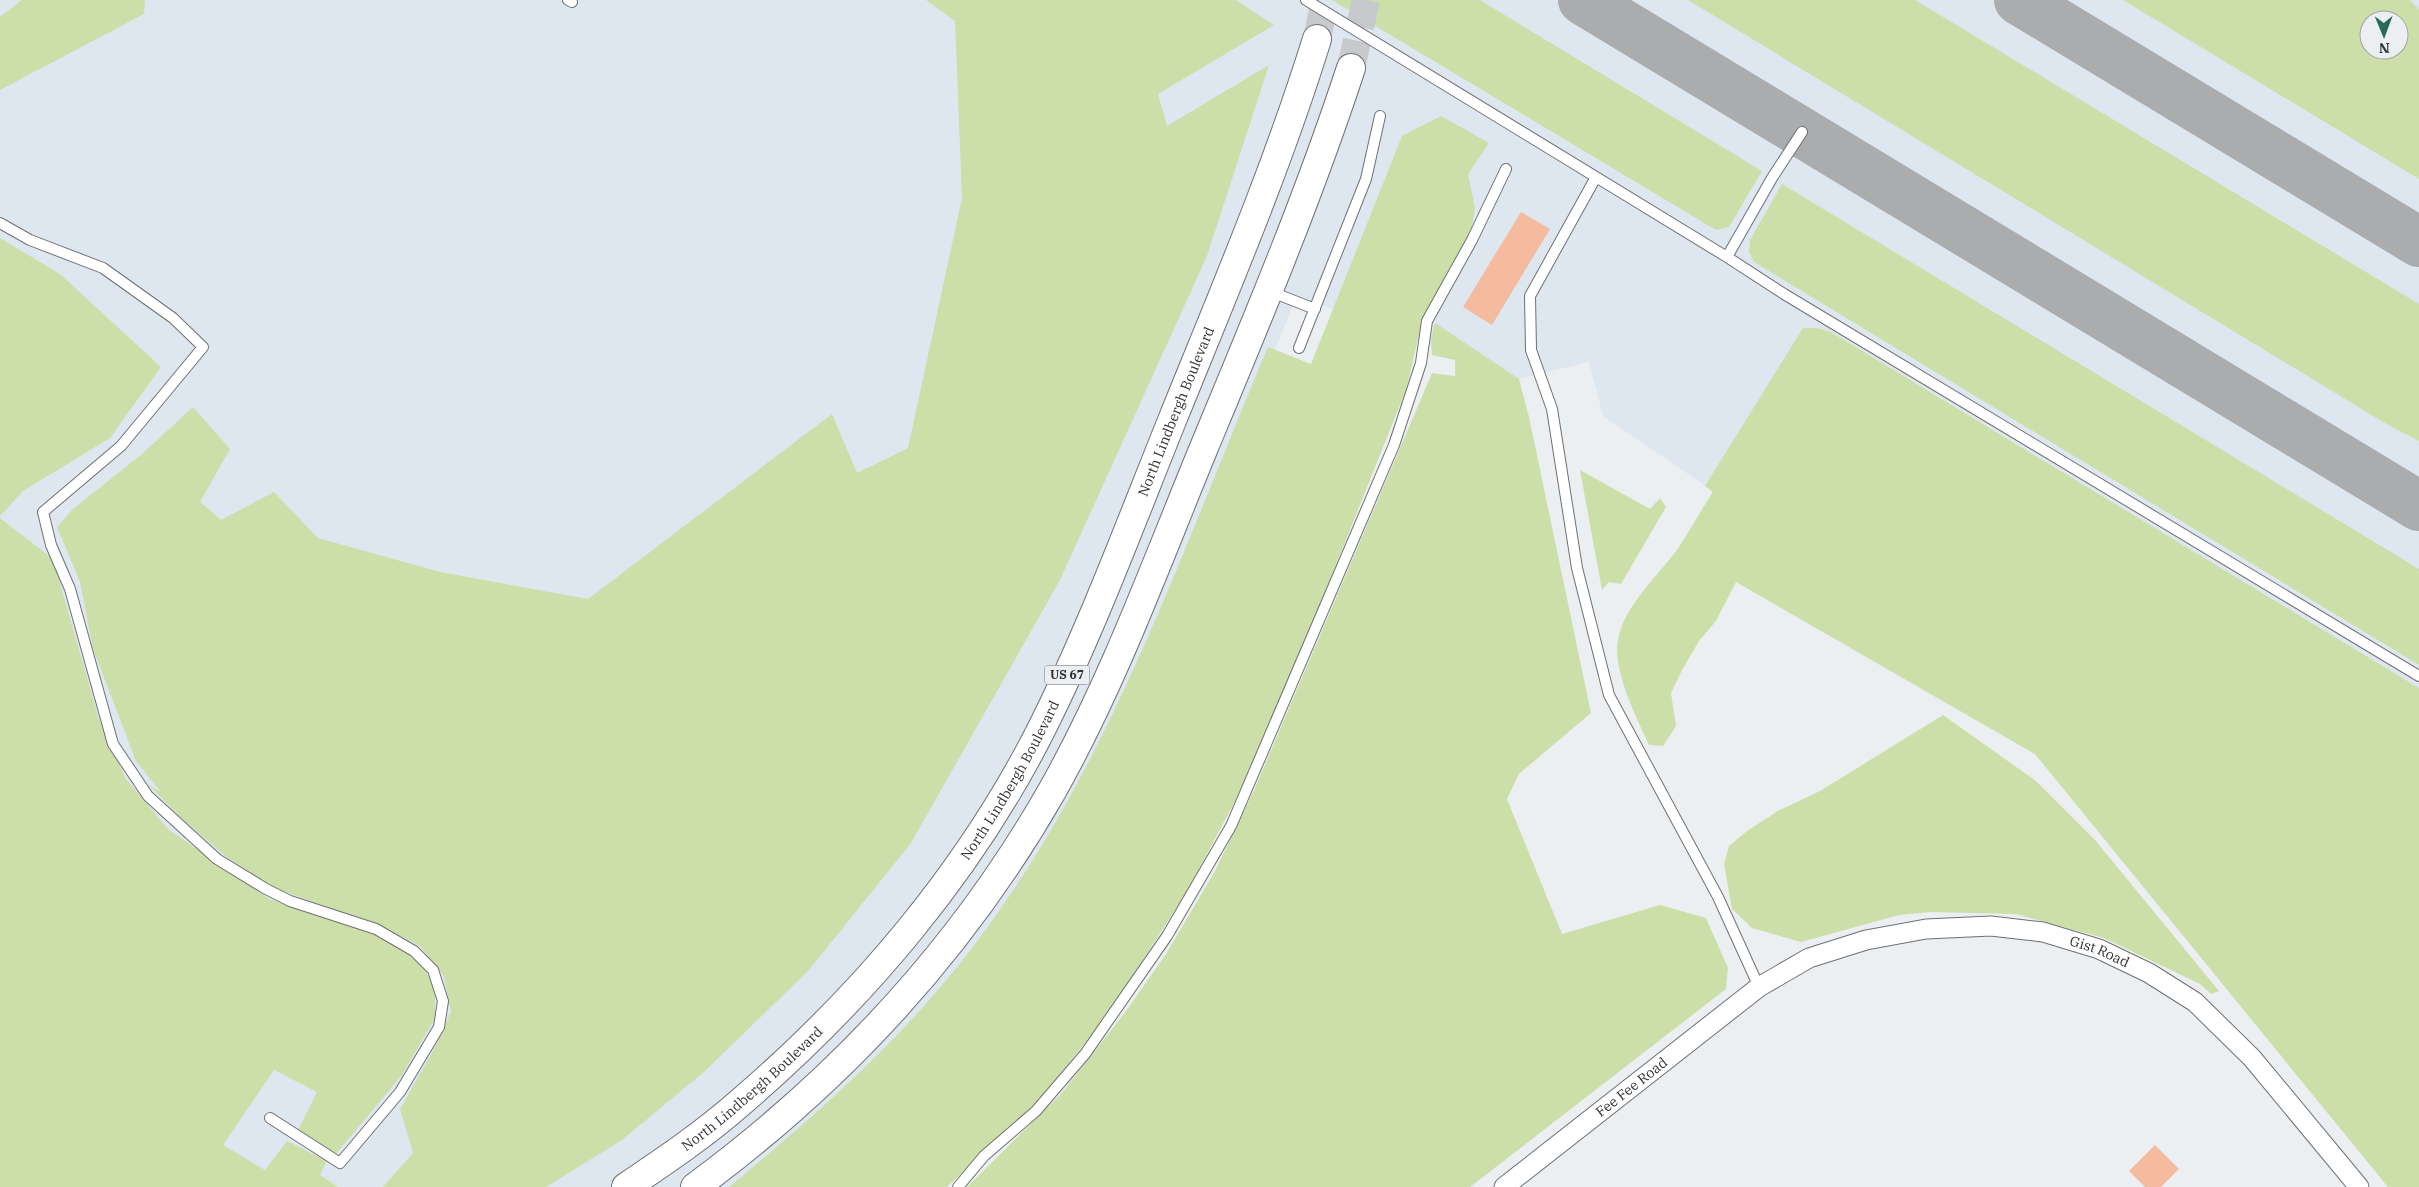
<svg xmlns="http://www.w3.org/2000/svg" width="2419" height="1187" font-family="'IBM Plex Serif',serif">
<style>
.built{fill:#dee6f0;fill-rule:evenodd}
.green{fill:#ccdfa9;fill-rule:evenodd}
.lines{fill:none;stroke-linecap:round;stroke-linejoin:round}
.taxiway{stroke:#aaacae;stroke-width:50}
.building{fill:#f4bb9e}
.trunk-tunnel{stroke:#c7c9cc;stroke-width:28;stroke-dasharray:28 14;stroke-linecap:butt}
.service-casing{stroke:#6e7073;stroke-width:12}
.minor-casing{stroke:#6e7073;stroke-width:21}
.trunk-casing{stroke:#6e7073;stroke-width:30}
.service{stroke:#fff;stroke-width:10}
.minor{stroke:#fff;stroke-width:19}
.trunk{stroke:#fff;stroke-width:28}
.labels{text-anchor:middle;stroke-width:4.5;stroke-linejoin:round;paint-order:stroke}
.shield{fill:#eceff2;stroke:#696b6c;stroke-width:1}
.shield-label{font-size:12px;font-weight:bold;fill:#313233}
.street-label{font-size:14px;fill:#313233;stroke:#eceff2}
</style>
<rect width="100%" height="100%" fill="#eceff2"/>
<path class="built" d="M0,0H2419V1187H2388L2035,754L1681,550L1713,491L1603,416L1589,362L1519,379L1297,296L1165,620L1017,910L873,1077L740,1187H0ZM2369,20H2399V50H2369Z"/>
<path class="green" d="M22,0H145L144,14L0,90V17Z
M926,0H1236L1274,25L1158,94L1167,126L1269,65L1207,256L1060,580L911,843L809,970L704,1072L622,1140L546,1187H383L413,1153L400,1109L434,1049L451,1012L444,977L420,946L388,929L275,888L229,859L181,818L149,785L161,792L136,761L93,649L80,582L57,527L73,509L142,454L193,407L230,449L200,502L221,520L274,492L318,538L440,572L588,599L832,414L857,473L908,448L962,198L955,21Z
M1332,0H1480L1762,171L1729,227L1716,230Z
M1688,0H1915L2419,304V441L2383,422Z
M2123,0H2410L2419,9V179ZM2369,20H2399V50H2369Z
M1441,116L1489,143L1468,174L1475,208L1471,232L1423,318L1406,390L1295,667L1241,790L1186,893L1108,1014L1039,1101L947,1187H729C817,1114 902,1040 972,948C1111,766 1179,556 1268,347L1311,364L1402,136Z
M1782,184L2419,569V665L1754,262L1749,252L1750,240Z
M0,238L60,274L161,367L110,438L23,491L0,516Z
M1435,323L1519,379L1529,417L1591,713L1519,774L1507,799L1562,934L1660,905L1706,918L1728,968L1726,989L1470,1187H967L1061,1094L1126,1011L1166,954L1215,871L1255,788L1432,373L1455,376V360L1432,355L1431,340Z
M1803,328H1817L1831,332L2419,688V1187H2388L2035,754L1736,582L1716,621L1699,641L1682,670L1671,693L1676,726L1663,746L1649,745C1637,719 1623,691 1618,662C1610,616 1655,581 1679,547C1691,529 1701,510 1713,492L1705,486Z
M1580,470L1650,509L1660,498L1666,507L1621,584L1609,582L1602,590Z
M0,518L53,559L99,719L126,779L168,829L269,899L385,938L420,962L435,988V1018L402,1075L335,1155L296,1134L317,1092L274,1070L223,1145L265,1170L287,1141L327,1161L320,1175L338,1187H0Z
M1943,715L2036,781L2095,840L2219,991L2211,994L2200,984L2104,938L2015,914L1931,912L1899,915L1801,942L1752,928L1732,909L1724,864L1729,846L1747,831L1778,811L1820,791Z"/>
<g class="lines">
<path class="taxiway" d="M1583,0L2419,506
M2019,0L2419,242"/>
</g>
<path class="building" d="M1521,212L1550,229L1492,325L1463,307Z
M2155,1145L2179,1169L2161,1187H2145L2129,1171Z"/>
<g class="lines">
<path class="trunk-tunnel" d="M1317,39L1325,0
M1351,68L1366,0"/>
<g class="service-casing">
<path id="service" d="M568,0L572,2
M1306,0L1727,257
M1802,132L1772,178L1727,257L1784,294L2419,676
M1596,177L1530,296L1531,350L1552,409L1577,568L1609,695L1718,897L1759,987
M0,223L30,240L103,268L173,318L203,347L121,446L43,512L51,545L70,589L113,744L148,796L217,859L266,889L290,901L376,929L414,951L433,970L443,1001L439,1027L400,1092L340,1163L270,1118
M1269,291L1315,309
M1299,348L1366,179L1380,116
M958,1187L984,1156L1036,1111L1085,1054L1167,936L1231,826L1394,445L1421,363L1427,321L1472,240L1506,169"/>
</g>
<g class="minor-casing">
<g id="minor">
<path id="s1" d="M1504,1187L1759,987L1809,958L1866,940L1926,929L1991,926L2043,932L2099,949L2149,973L2195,1002L2252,1058L2359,1187"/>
</g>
</g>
<g class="trunk-casing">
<g id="trunk">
<path id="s2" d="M626,1187C666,1160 706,1133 742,1101C863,997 970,871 1042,728C1092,628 1131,522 1173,418C1224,292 1277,168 1317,39"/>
<path d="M695,1187C840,1080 963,947 1052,791C1114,681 1157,561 1205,445C1257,320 1309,196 1351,68"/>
</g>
</g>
<use href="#service" class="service"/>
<use href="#minor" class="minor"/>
<use href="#trunk" class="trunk"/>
</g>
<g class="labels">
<rect class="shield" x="1044.5" y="665.5" width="45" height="19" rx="4"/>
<g class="shield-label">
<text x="1067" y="679">US 67</text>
</g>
<g class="street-label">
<text dy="5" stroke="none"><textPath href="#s2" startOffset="970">North Lindbergh Boulevard</textPath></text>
<text dy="5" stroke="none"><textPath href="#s2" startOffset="565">North Lindbergh Boulevard</textPath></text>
<text dy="5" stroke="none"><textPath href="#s1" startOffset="680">Gist Road</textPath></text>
<text dy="5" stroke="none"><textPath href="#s1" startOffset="162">Fee Fee Road</textPath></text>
<text dy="5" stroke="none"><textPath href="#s2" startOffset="160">North Lindbergh Boulevard</textPath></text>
</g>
</g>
<g transform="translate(2384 35) rotate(179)"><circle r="24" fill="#eceff2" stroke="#a1a3a6"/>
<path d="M0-4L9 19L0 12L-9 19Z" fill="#296957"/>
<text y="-8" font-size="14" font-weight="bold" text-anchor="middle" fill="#313233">N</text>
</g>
</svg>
